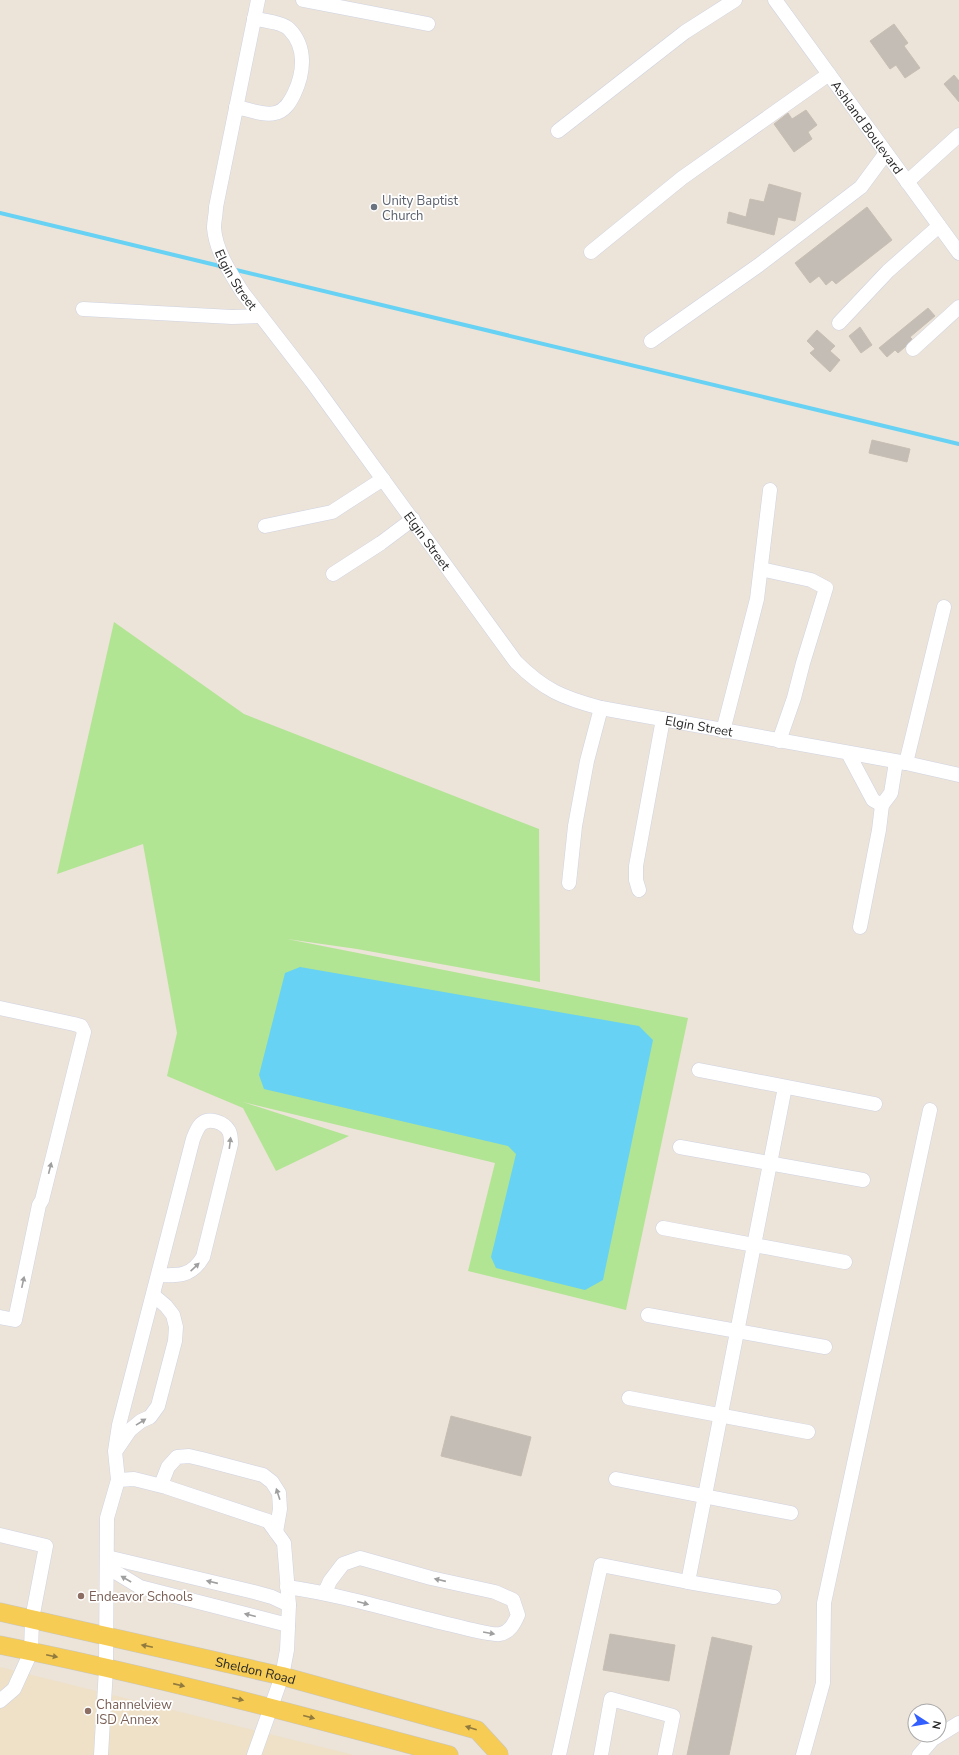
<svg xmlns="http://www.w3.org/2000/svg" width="959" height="1755" font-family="'Nunito Sans',sans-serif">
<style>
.education{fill:#eee1c8}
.green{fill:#b1e593}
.water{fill:#67d2f3}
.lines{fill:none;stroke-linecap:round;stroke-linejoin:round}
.stream{stroke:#67d2f3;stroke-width:4}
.building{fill:#c4bdb6;stroke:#c7bfb3}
.minor-casing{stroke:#cfd3e2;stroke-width:15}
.major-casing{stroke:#c7c7c7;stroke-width:19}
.minor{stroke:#fff;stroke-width:14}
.major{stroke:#f6cc54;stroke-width:18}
.oneway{fill:#9f9f9f}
.oneway2{fill:#907a3e}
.worship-dot{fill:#6b7280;stroke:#fff;stroke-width:1.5}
.education-dot{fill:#8d6e63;stroke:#fff;stroke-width:1.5}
.labels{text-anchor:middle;stroke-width:3.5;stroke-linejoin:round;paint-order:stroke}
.street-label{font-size:13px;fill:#292929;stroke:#fff}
.worship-label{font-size:13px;fill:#5b616d;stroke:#fff;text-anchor:start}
.education-label{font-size:13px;fill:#785e54;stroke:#fff;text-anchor:start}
</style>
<rect width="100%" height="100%" fill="#ece3d9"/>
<path class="education" d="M0,1667L354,1755H0Z"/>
<path class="green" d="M114,622L244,714L539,829L540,982L357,949L287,939L688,1018L626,1310L468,1271L495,1163L243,1102L349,1136L276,1171L243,1108L167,1076L177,1033L143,844L57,874Z"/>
<path class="water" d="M300,967L639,1026L653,1040L603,1280L585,1290L496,1268L491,1257L516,1154L508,1146L264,1089L259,1075L285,973Z"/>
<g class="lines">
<path class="stream" d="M0,213L224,267
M232,269L959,444"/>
</g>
<path class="building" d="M894,24L908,43L904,46L920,68L905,78L896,65L890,69L870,41Z
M954,75L959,81V102L944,84Z
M806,110L817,125L808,132L812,139L794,152L774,124L788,113L792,119Z
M769,184L801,193L795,221L778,217L774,235L727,223L729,212L746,217L750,199L764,202Z
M867,207L892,240L836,284L832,280L826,285L819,276L810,283L795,263Z
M928,308L935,316L910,337L912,339L905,347L898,353L895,350L887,357L879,348Z
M860,327L872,345L861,353L849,336Z
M817,330L835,346L830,351L840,360L830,372L810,353L815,349L807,341Z
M872,440L910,449L907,462L869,453Z
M451,1416L531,1437L521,1476L441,1456Z
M610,1634L675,1645L669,1681L603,1670Z
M712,1637L752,1646L729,1755H687Z"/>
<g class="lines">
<g class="minor-casing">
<g id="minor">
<path id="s1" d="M258,0L216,207C216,214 214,221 214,228C216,252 231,274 243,293L312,382L516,662C544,690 563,698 601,708L906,763L959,775"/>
<path d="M303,0L428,24"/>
<path id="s2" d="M775,0L959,253"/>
<path d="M236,107C247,109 264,116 275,113C285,111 290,102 294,94C304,73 307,47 289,29C283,23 262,20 254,19"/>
<path d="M558,131L685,32L735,0"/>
<path d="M907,182L959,135"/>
<path d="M591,252L682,178L829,74"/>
<path d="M83,309L232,317L261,316"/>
<path d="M839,323L888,271L939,226"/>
<path d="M651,341L759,265L861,187L886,153"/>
<path d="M913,349L959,307"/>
<path d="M265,526L332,512L383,479"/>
<path d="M761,569L811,580L826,588L803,663L794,698L779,741"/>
<path d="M333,574L381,543L413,519"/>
<path d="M723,731L757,599L770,490"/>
<path d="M848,753L873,800L882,805"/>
<path d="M906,763L944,607"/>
<path d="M569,883L575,826L587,761L601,708"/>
<path d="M639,890L636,880V866L663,719"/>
<path d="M860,927L879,830L882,805L891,793L896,762"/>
<path d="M0,1008L74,1024L81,1026L84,1032L42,1200L39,1205L15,1320L0,1317"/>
<path d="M699,1070L875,1104"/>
<path d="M680,1147L863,1180"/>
<path d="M663,1228L845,1262"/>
<path d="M648,1315L825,1347"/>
<path d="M629,1398L808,1432"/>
<path d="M117,1449L130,1430L141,1421L150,1417L158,1406L175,1341L176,1327L173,1315L166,1306L153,1295"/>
<path d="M616,1479L791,1513"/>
<path d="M118,1480L115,1451L119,1425L193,1139C195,1134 197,1128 201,1124C209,1117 224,1122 229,1131C231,1135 231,1139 231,1144L203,1257C192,1276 179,1276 158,1275"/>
<path d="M161,1485L168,1467L177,1457L189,1456L202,1459L263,1475L272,1482L279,1493L280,1509L276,1532"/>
<path d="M0,1535L46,1546L32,1619L31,1652L14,1689L0,1701"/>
<path d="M107,1557L254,1592L272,1597L289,1605"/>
<path d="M107,1567L140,1587L288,1625"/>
<path d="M688,1582L774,1597"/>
<path d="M287,1587C343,1595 397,1612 452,1625C461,1627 492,1636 500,1634C510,1632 514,1624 518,1615L513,1600L495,1592L431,1578L360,1558L343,1564L330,1581L325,1592"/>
<path d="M101,1755L106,1668L107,1518L118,1480L134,1479L166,1487L268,1521L284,1543L289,1605L287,1650L282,1676L254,1755"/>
<path d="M559,1755L601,1565L688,1582L785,1087"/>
<path d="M601,1755L611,1699L673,1716L665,1755"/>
<path d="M803,1755L823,1683L824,1603L930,1110"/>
<path d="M919,1755L933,1739L959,1723"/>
</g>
</g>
<g class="major-casing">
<g id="major">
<path id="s3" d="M0,1612L282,1676L477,1730L499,1754"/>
<path d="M0,1645C151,1675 300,1715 449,1755"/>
</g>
</g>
<use href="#minor" class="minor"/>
<use href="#major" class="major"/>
</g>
<defs><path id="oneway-solid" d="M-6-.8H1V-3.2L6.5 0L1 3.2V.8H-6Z"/></defs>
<g class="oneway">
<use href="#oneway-solid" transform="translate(230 1143) rotate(-83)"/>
<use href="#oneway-solid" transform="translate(50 1168) rotate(-76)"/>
<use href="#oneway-solid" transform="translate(195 1267) rotate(-43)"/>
<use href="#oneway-solid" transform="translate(23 1282) rotate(-78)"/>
<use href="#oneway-solid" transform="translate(141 1422) rotate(-32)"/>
<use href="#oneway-solid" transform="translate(278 1494) rotate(-108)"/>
<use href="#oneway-solid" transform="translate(126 1579) rotate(-150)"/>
<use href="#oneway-solid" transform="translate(440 1580) rotate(-167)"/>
<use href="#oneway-solid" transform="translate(212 1582) rotate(-167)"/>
<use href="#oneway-solid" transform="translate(363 1603) rotate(15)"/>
<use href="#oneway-solid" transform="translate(250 1615) rotate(-166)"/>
<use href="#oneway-solid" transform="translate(489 1633) rotate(10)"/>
</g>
<g class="oneway2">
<use href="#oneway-solid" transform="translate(147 1646) rotate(-168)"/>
<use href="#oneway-solid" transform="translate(52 1656) rotate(12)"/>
<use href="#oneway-solid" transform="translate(179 1685) rotate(13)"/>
<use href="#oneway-solid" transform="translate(238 1699) rotate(14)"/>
<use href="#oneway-solid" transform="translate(309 1717) rotate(15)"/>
<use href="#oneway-solid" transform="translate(471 1728) rotate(-162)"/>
</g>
<circle class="worship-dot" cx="374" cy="207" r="4"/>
<g class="education-dot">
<circle cx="81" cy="1596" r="4"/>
<circle cx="88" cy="1711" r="4"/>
</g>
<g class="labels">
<g class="street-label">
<text dy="5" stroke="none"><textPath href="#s2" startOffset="157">Ashland Boulevard</textPath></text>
<text dy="5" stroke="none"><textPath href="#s1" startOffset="289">Elgin Street</textPath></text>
<text dy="5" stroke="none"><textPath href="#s1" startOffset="613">Elgin Street</textPath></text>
<text dy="5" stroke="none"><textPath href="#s1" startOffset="961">Elgin Street</textPath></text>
<text dy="5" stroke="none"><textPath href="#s3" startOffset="262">Sheldon Road</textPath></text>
</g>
<g class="worship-label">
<text x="382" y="205">Unity Baptist<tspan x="382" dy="15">Church</tspan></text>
</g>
<g class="education-label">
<text x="89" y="1601">Endeavor Schools</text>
<text x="96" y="1709">Channelview<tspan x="96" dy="15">ISD Annex</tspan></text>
</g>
</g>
<g transform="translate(927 1723) rotate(102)"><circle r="19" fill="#ffffff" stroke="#a9a9a9"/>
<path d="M0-3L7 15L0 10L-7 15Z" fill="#335fff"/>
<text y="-6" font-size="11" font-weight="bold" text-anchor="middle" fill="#292929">N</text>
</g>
</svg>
